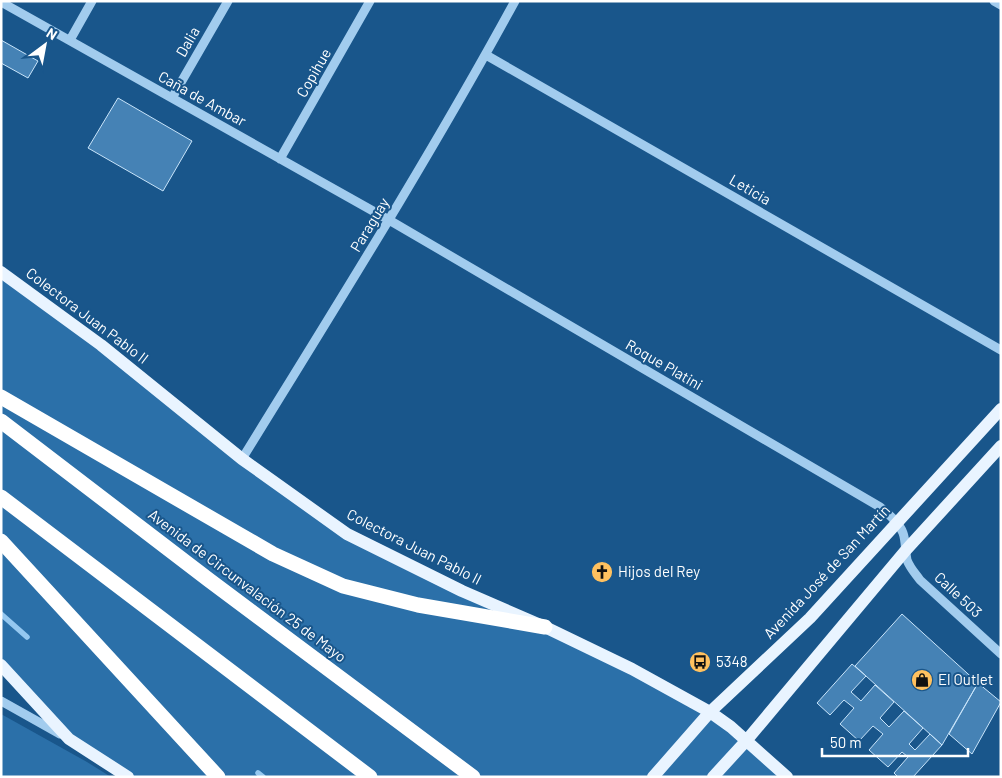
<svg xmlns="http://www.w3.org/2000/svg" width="1002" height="778" font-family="Barlow,sans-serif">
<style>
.green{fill:#2b70a9}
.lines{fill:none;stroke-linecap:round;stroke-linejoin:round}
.stream{stroke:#95c8f0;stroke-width:5.5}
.building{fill:#4582b5;stroke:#c8e4fa}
.minor{stroke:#a2ccee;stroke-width:9}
.major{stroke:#e9f4ff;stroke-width:12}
.highway{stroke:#fff;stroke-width:15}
.labels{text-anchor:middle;stroke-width:4;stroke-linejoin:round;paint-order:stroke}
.street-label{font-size:15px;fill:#fff;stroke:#19568b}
.poi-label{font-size:15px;fill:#fff;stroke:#19568b;text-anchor:start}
</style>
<rect width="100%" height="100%" fill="#19568b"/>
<path class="green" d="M1,272L347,534L710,712L787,777H128L69,739L1,665Z
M1,714L87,762L111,777H1Z"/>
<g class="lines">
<path class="stream" d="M1,614L27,637
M258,773L263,777"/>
</g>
<path class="building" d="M1,40L38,61L28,78L1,63Z
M118,98L192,141L163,191L88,148Z
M902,614L978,683L942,745L855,666Z
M852,664L866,676L851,692L861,701L875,685L894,702L880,718L889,727L904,711L923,728L909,744L915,750L930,734L942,745L913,777H898L894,773L908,757L902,752L888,767L869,750L883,734L873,726L859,741L840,724L854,708L844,700L830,715L817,703Z
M978,683L1001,702L972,754L949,734Z"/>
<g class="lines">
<path class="minor" d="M994,1L1001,5
M1,2L389,220L880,507C888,514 899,522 903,533C906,541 905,551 907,560C910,568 915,573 920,580L1001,654
M70,40L92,1
M486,55L1001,350
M172,98L228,1
M280,159L370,1
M242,459C335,308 430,157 515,1
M1,701L60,734"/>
<path class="major" d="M1,272L101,345L242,459L347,534L462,591L545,627L632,669L710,712L731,727L787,777
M1,665L69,739L128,777
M653,777L710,712L810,618L1001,409
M713,777L746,741L906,550L1001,446"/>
<path class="highway" d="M1,397L273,554L343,586L418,605L545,627
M1,421L209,580L473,777
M1,497L370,777
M1,541L218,777"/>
</g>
<defs>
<g id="church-disc" transform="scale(1.125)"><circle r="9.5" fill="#ffc15f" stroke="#19568b"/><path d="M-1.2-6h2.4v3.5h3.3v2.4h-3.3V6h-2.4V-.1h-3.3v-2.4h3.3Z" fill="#111"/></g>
<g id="bus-disc" transform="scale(1.125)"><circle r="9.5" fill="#ffc15f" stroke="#19568b"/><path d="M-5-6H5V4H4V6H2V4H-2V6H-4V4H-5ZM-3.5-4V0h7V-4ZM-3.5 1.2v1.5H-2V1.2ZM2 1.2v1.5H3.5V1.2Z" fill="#111"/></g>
<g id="shop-disc" transform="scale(1.125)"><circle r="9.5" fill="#ffc15f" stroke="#19568b"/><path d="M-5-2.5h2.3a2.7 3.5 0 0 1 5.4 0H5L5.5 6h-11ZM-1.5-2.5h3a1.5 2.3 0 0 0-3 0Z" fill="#111"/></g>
</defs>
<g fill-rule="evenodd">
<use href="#church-disc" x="602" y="572"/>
<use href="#bus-disc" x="700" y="662"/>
<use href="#shop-disc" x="922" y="680"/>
</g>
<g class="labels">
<g class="street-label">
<text transform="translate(188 42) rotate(-60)" y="5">Dalia</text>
<text transform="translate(314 73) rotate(-60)" y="5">Copihue</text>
<text transform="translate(202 99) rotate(29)" y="5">Caña de Ambar</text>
<text transform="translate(750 190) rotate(30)" y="5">Leticia</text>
<text transform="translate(370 225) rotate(-59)" y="5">Paraguay</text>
<text transform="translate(87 316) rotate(37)" y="5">Colectora Juan Pablo II</text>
<text transform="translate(664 365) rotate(30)" y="5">Roque Platini</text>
<text transform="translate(414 547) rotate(27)" y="5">Colectora Juan Pablo II</text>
<text transform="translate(827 572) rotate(-47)" y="5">Avenida José de San Martín</text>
<text transform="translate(247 586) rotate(37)" y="5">Avenida de Circunvalación 25 de Mayo</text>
<text transform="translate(958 595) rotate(43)" y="5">Calle 503</text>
</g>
<g class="poi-label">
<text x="618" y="577">Hijos del Rey</text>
<text x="716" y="667">5348</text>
<text x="938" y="685">El Outlet</text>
</g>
</g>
<rect width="1002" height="778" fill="none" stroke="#ffffff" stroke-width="5"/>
<g transform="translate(45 45) rotate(32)" stroke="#19568b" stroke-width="4" paint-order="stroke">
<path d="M0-4L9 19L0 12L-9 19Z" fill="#ffffff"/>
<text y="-8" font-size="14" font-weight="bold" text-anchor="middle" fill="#ffffff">N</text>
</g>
<path d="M822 748v8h146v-8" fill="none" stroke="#ffffff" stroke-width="2.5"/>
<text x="830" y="748" font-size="15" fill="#ffffff" stroke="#19568b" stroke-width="4" paint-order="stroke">50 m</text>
</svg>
